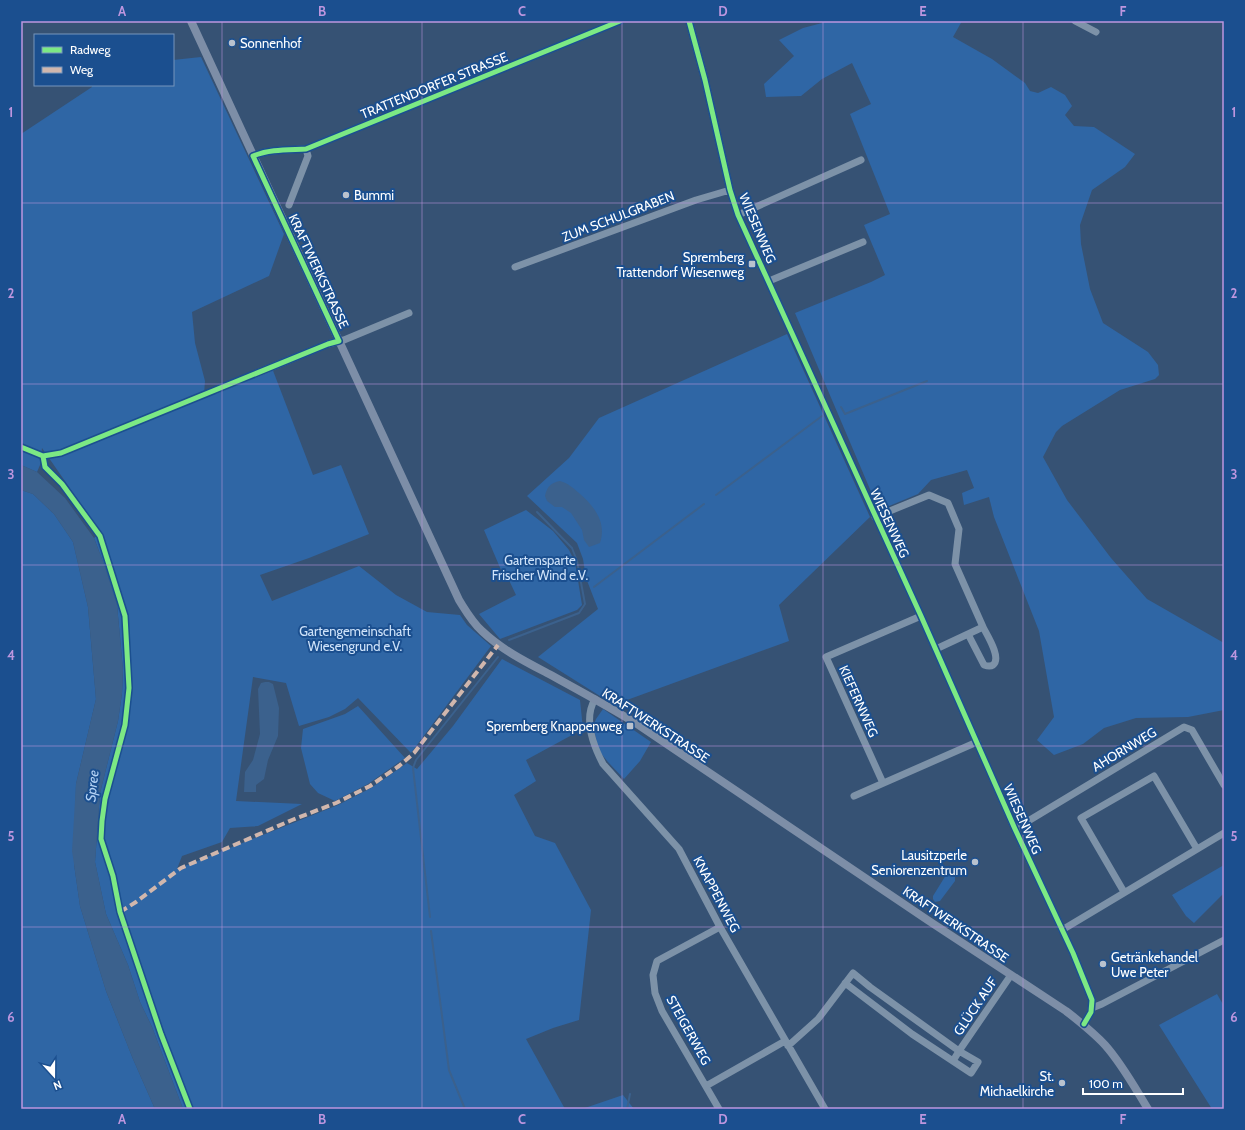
<svg xmlns="http://www.w3.org/2000/svg" width="1245" height="1130" font-family="Cabin,sans-serif">
<style>
.green{fill:#2f66a5}
.water{fill:#3b618d}
.lines{fill:none;stroke-linecap:round;stroke-linejoin:round}
.stream{stroke:#3b618d;stroke-width:2}
.minor{stroke:#7d92a8;stroke-width:7}
.major{stroke:#7d8ea7;stroke-width:8}
.quiet{stroke:#d1b7ad;stroke-width:4;stroke-dasharray:8 4;stroke-linecap:butt}
.cycleway-casing{stroke:#1b4f8f;stroke-width:8}
.cycleway{stroke:#7ce984;stroke-width:5}
.grid{fill:none;stroke:#bd96df;stroke-width:1;stroke-opacity:0.55}
.poi-dot{fill:#b9c2ce;stroke:#1b4f8f;stroke-width:1.5}
.labels{text-anchor:middle;stroke-width:4;stroke-linejoin:round;paint-order:stroke}
.poi-label{font-size:13px;fill:#fff;stroke:#1b4f8f;text-anchor:end}
.street-label{font-size:13px;fill:#fff;stroke:#1b4f8f}
.park-label{font-size:13px;fill:#cfe3fa;stroke:#1b4f8f}
.water-label{font-size:14px;font-style:italic;fill:#b5d3f5;stroke:#1b4f8f}
.neatline{fill:none;stroke:#bd96df;stroke-width:1.5}
.grid-label{font-size:13px;text-anchor:middle;font-weight:bold;fill:#bd96df}
</style>
<rect width="100%" height="100%" fill="#365274"/>
<path class="green" d="M822,21H962L953,37L992,59L1025,83L1030,91L1038,93L1051,87L1065,95L1072,106L1065,115L1074,126L1094,127L1135,154L1125,167L1092,190L1080,225L1081,244L1090,289L1103,323L1148,352L1158,365L1159,375L1155,379L1120,390L1062,426L1056,432L1043,457L1067,500L1111,558L1147,599L1224,643V710L1188,717L1136,718L1104,728L1083,744L1054,755L1037,740L1054,717L1039,631L994,517L989,497L964,505L962,493L974,488L967,470L931,480L918,494L877,511L875,501L795,313L871,282L885,275L864,225L890,214L850,114L871,104L852,63L822,79L801,96L766,97L764,84L794,56L779,40L803,28L822,23Z
M201,57L284,234L269,276L192,312L195,343L205,381L204,394L272,368L313,475L341,465L369,534L309,558L260,575L272,601L359,566L396,595L427,612L460,615L467,625L491,646L411,753L358,698L345,709L329,717L299,726L286,683L253,677L236,801L302,804L258,826L230,828L222,842L182,856L177,869L338,805L371,788L407,763L417,769L453,726L502,659L580,700L583,729L526,760L536,781L514,795L535,836L555,843L591,910L579,1020L553,1028L526,1039L565,1109H183L152,1027L140,1002L128,965L106,914L95,862L100,793L118,721L122,693L123,670L117,605L105,567L94,538L101,533L42,448L40,465L37,472L21,465V134L92,87V85H173V60Z
M787,334L870,517L779,605L789,641L627,700L619,708L538,657L598,609L586,578L583,559L577,543L527,496L569,458L599,418Z
M21,490L33,494L54,514L73,542L88,607L96,699L76,784L74,864L80,906L106,991L133,1059L155,1109H21Z
M526,510L553,531L569,550L575,562L582,605L577,610L500,639L479,614L516,595L507,576L504,577L484,530Z
M358,706L405,758L368,784L335,801L318,793L310,784L301,748L303,729L345,714Z
M603,709L651,742L640,761L624,779L608,762L599,751L593,726L596,719Z
M1224,865V893L1194,923L1186,916L1172,895Z
M950,872L955,874V881L940,901L935,902L933,899V896L946,875Z
M1217,994L1224,1006V1109H1212L1159,1025Z
M623,1095L634,1109H582Z"/>
<path class="water" d="M21,465L37,472L65,498L94,538L105,567L117,605L123,670L122,693L118,721L100,793L95,862L106,914L128,965L140,1002L152,1027L183,1109H155L133,1059L106,991L80,906L74,864L72,851L76,784L96,699L88,607L73,542L54,514L33,494L21,490Z
M560,481C568,483 573,488 579,493C594,506 607,522 600,543L589,547L584,540L582,530L571,513L562,507H555L547,501L545,496C547,487 550,483 560,481Z
M265,682H269L273,684L279,708L278,736L268,760L264,779L256,785V792H244L245,772L253,760L260,734L258,689L261,683Z"/>
<g class="lines">
<path class="stream" d="M841,407L845,414L927,381
M716,495L822,416
M594,587L704,504
M509,640L579,613L585,604L577,561L572,548L537,512
M430,917L413,768L416,760L498,657
M431,931L449,1070L465,1109
M627,1109L630,1094"/>
<path class="minor" d="M689,21L705,80L730,190L738,215L921,616L1015,829L1073,953L1092,1000L1091,1012L1084,1024
M1075,21L1096,32
M253,156C270,149 289,150 306,149L620,21
M289,205L308,156L306,149
M738,215L861,160
M515,267L696,200L730,190
M769,281L863,242
M216,390L328,344L344,340L409,313
M875,517L929,495L948,503L959,529L955,564L983,627L936,649
M968,634L984,665C987,666 990,667 993,665C1002,658 987,635 983,627
M595,699C583,719 593,745 603,764L679,849L720,927L825,1109
M883,783L826,657L921,616
M854,796L977,742
M1015,829L1184,727L1192,730L1224,785
M1124,892L1081,818L1154,776L1197,849
M1062,930L1224,833
M845,983L912,1034L971,1073L978,1062L959,1051L953,1061
M1092,1008L1102,1004L1224,940
M788,1046L818,1019L853,973L870,987L959,1051L1011,975
M706,1086L785,1041
M719,1109L662,1011L655,993L653,975L657,961L720,927"/>
<path class="major" d="M191,21L459,600C466,611 472,622 482,631C502,650 526,662 549,674C578,690 608,706 637,724L929,921L1066,1011C1080,1022 1093,1032 1105,1045C1122,1064 1135,1088 1148,1109"/>
<path class="quiet" d="M120,912L136,902L181,868L292,820L336,803L370,786L399,766L414,753L498,645"/>
<g class="cycleway-casing">
<path id="cycleway" d="M689,21L705,80L730,190L738,215L921,616L1015,829L1073,953L1092,1000L1091,1012L1084,1024
M21,447L43,456L61,453L328,344L339,341L253,156C270,149 289,150 306,149L620,21
M43,456L45,467L62,484L100,536L125,616L129,688L125,725L105,799L102,821L101,839L113,876L120,912L161,1034L190,1109"/>
</g>
<use href="#cycleway" class="cycleway"/>
</g>
<path class="grid" d="M222,21V1109M422,21V1109M622,21V1109M823,21V1109M1023,21V1109M21,203H1224M21,384H1224M21,565H1224M21,746H1224M21,927H1224"/>
<g class="poi-dot">
<circle cx="232" cy="43" r="4"/>
<circle cx="346" cy="195" r="4"/>
<rect x="748" y="260" width="8" height="8" rx="2"/>
<rect x="626" y="722" width="8" height="8" rx="2"/>
<circle cx="975" cy="862" r="4"/>
<circle cx="1103" cy="964" r="4"/>
<circle cx="1062" cy="1083" r="4"/>
</g>
<g class="labels">
<g class="poi-label">
<text x="240" y="48" text-anchor="start">Sonnenhof</text>
<text x="354" y="200" text-anchor="start">Bummi</text>
<text x="744" y="262">Spremberg<tspan x="744" dy="15">Trattendorf Wiesenweg</tspan></text>
<text x="622" y="731">Spremberg Knappenweg</text>
<text x="967" y="860">Lausitzperle<tspan x="967" dy="15">Seniorenzentrum</tspan></text>
<text x="1111" y="962" text-anchor="start">Getränkehandel<tspan x="1111" dy="15">Uwe Peter</tspan></text>
<text x="1054" y="1081">St.<tspan x="1054" dy="15">Michaelkirche</tspan></text>
</g>
<g class="street-label">
<text transform="translate(434 85) rotate(-22)" y="5">TRATTENDORFER STRASSE</text>
<text transform="translate(618 216) rotate(-21)" y="5">ZUM SCHULGRABEN</text>
<text transform="translate(758 228) rotate(67)" y="5">WIESENWEG</text>
<text transform="translate(319 271) rotate(65)" y="5">KRAFTWERKSTRASSE</text>
<text transform="translate(890 523) rotate(65)" y="5">WIESENWEG</text>
<text transform="translate(859 701) rotate(66)" y="5">KIEFERNWEG</text>
<text transform="translate(656 725) rotate(33)" y="5">KRAFTWERKSTRASSE</text>
<text transform="translate(1124 749) rotate(-31)" y="5">AHORNWEG</text>
<text transform="translate(1023 819) rotate(66)" y="5">WIESENWEG</text>
<text transform="translate(717 894) rotate(62)" y="5">KNAPPENWEG</text>
<text transform="translate(956 924) rotate(34)" y="5">KRAFTWERKSTRASSE</text>
<text transform="translate(975 1006) rotate(-56)" y="5">GLÜCK AUF</text>
<text transform="translate(689 1030) rotate(61)" y="5">STEIGERWEG</text>
</g>
<g class="park-label">
<text x="540" y="565">Gartensparte<tspan x="540" dy="15">Frischer Wind e.V.</tspan></text>
<text x="355" y="636">Gartengemeinschaft<tspan x="355" dy="15">Wiesengrund e.V.</tspan></text>
</g>
<g class="water-label">
<text transform="translate(92 786) rotate(-84)" y="5">Spree</text>
</g>
</g>
<rect width="1245" height="1130" fill="none" stroke="#1b4f8f" stroke-width="44"/>
<rect x="34" y="34" width="140" height="52" fill="#1b4f8f" stroke="#7695bc"/>
<rect x="42" y="47" width="20" height="6" fill="#7ce984" stroke="#7695bc"/>
<text x="70" y="54" font-size="12" fill="#ffffff">Radweg</text>
<rect x="42" y="67" width="20" height="6" fill="#d1b7ad" stroke="#7695bc"/>
<text x="70" y="74" font-size="12" fill="#ffffff">Weg</text>
<g transform="translate(54 1076) rotate(159)" stroke="#1b4f8f" stroke-width="3" paint-order="stroke">
<path d="M0-3L7 15L0 10L-7 15Z" fill="#ffffff"/>
<text y="-6" font-size="11" font-weight="bold" text-anchor="middle" fill="#ffffff">N</text>
</g>
<path d="M1083 1088v6h100v-6" fill="none" stroke="#ffffff" stroke-width="2"/>
<text x="1089" y="1088" font-size="12" fill="#ffffff" stroke="#1b4f8f" stroke-width="3" paint-order="stroke">100 m</text>
<rect x="22" y="22" width="1201" height="1086" class="neatline"/>
<g class="grid-label">
<text x="122" y="16">A</text>
<text x="322" y="16">B</text>
<text x="522" y="16">C</text>
<text x="723" y="16">D</text>
<text x="923" y="16">E</text>
<text x="1123" y="16">F</text>
<text x="11" y="117">1</text>
<text x="1234" y="117">1</text>
<text x="11" y="298">2</text>
<text x="1234" y="298">2</text>
<text x="11" y="479">3</text>
<text x="1234" y="479">3</text>
<text x="11" y="660">4</text>
<text x="1234" y="660">4</text>
<text x="11" y="841">5</text>
<text x="1234" y="841">5</text>
<text x="11" y="1022">6</text>
<text x="1234" y="1022">6</text>
<text x="122" y="1124">A</text>
<text x="322" y="1124">B</text>
<text x="522" y="1124">C</text>
<text x="723" y="1124">D</text>
<text x="923" y="1124">E</text>
<text x="1123" y="1124">F</text>
</g>
</svg>
